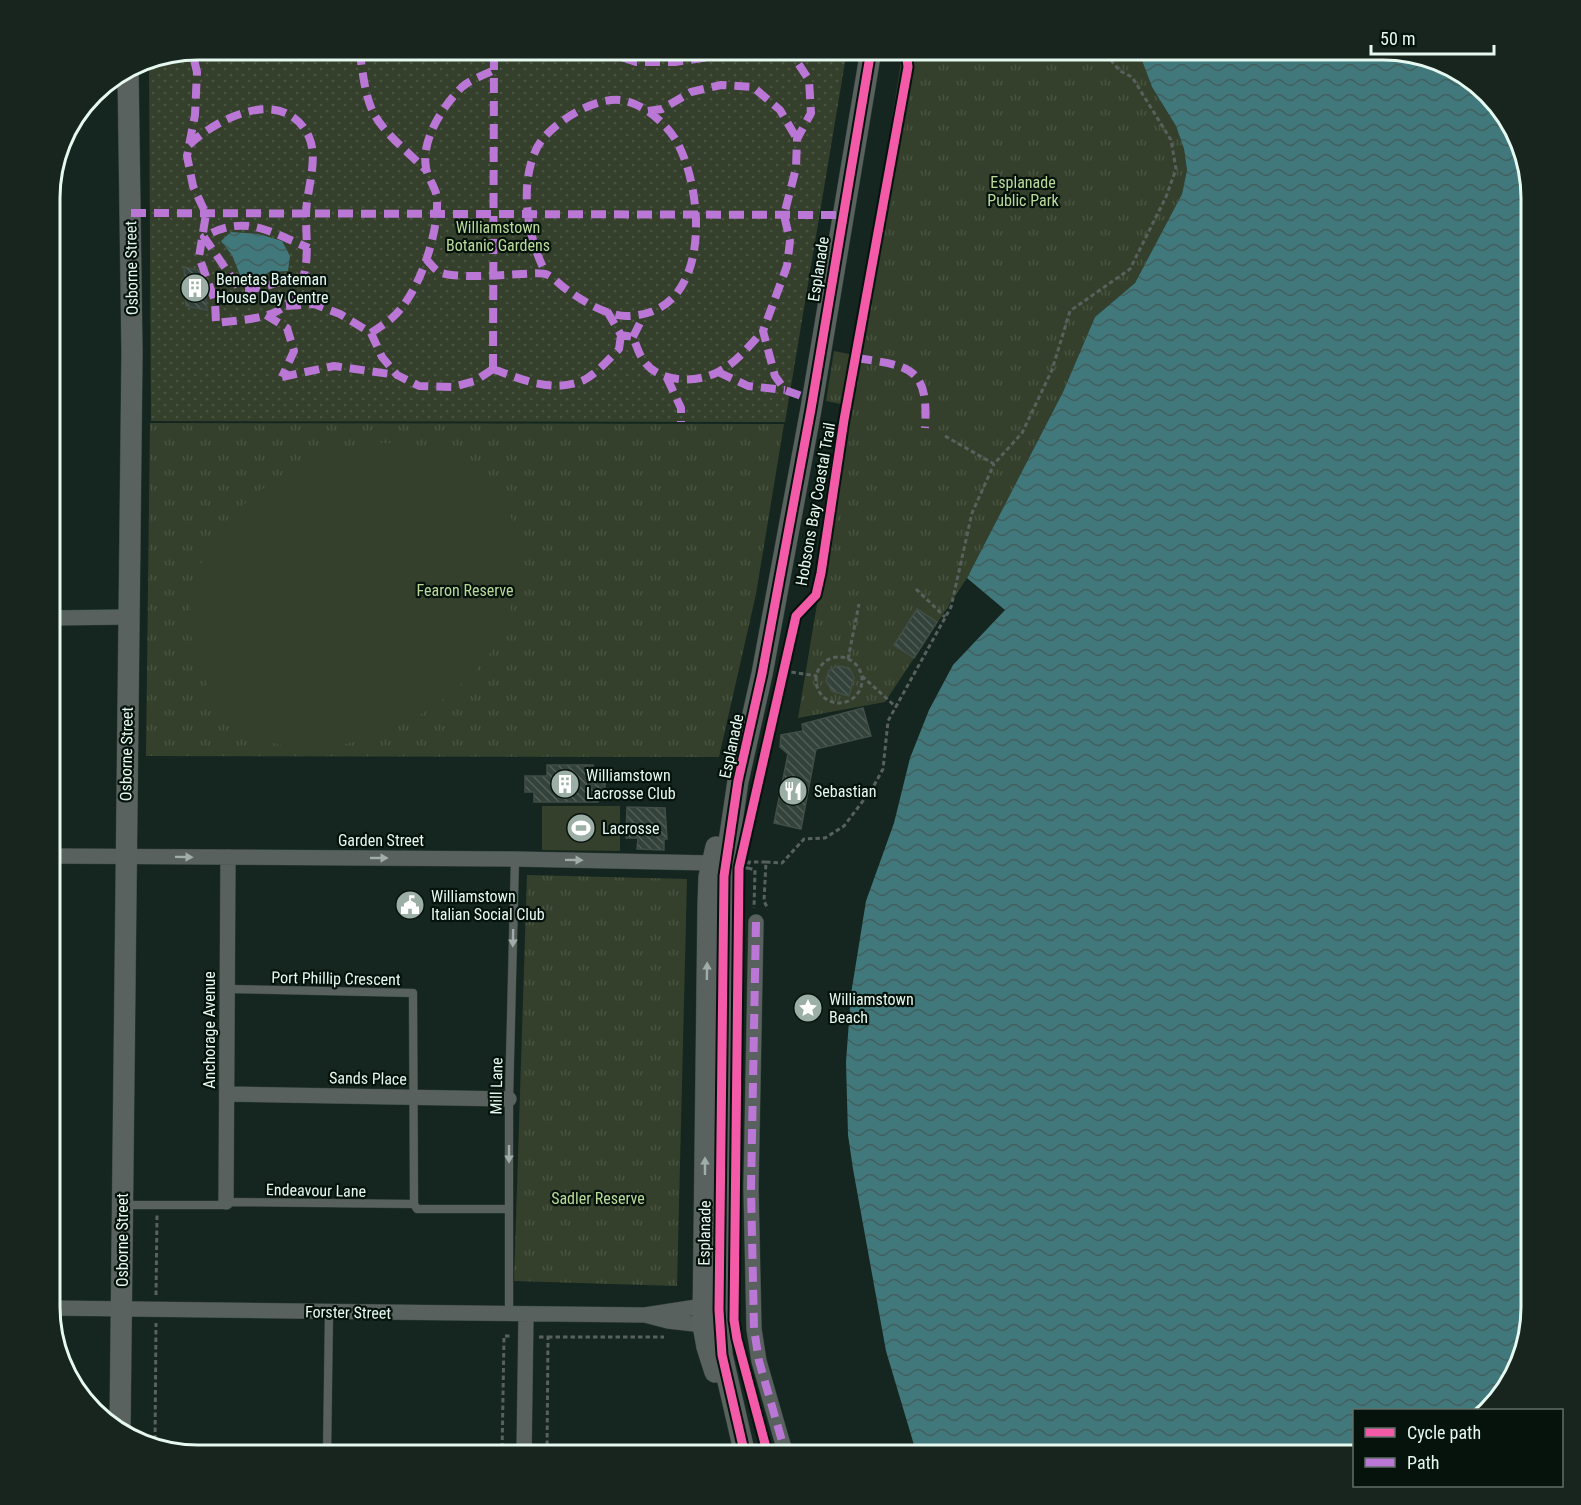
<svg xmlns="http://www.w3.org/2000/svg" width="1581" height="1505" font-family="'Roboto Condensed',sans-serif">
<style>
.grass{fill:url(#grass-dots)}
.park{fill:url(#park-tufts)}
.pitch{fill:#34402b}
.water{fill:url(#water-waves)}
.building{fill:url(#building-back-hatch);stroke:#414e47;stroke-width:1.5}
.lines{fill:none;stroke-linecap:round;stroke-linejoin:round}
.lane-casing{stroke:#33423b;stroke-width:9}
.street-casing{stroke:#33423b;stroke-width:16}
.secondary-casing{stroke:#33423b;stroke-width:22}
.path{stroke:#58615e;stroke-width:3;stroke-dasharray:4.5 3;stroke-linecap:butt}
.lane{stroke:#59615f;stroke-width:8}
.street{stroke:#59615f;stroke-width:15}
.secondary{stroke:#5a6260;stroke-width:21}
.quiet{stroke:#ba77d6;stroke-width:8;stroke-dasharray:15 8;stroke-linecap:butt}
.cycleway-casing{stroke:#06130d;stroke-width:13}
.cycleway{stroke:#f35aa7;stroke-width:9}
.oneway{fill:#a0ada8}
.oneway2{fill:#a0aea8}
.labels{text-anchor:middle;stroke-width:4.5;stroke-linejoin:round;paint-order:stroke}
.park-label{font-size:16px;fill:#bbda9a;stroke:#06130d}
.street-label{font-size:16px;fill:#e6f9f0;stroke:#06130d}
.poi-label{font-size:16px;fill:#e6f9f0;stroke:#06130d;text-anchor:start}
.rim{fill:none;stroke:#e6f9f0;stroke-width:3}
</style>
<defs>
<pattern id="grass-dots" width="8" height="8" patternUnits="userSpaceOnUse" patternTransform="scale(1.5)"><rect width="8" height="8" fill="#34402b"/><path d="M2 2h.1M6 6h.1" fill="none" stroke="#485340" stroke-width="1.8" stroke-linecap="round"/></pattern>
<pattern id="park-tufts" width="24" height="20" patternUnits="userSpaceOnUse" patternTransform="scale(1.5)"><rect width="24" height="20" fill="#34402b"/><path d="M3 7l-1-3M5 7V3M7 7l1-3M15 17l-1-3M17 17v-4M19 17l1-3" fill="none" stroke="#485340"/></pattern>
<pattern id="water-waves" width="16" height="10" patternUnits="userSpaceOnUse" patternTransform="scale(1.5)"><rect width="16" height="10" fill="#41787b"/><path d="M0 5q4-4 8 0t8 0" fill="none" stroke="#435f5f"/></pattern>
<pattern id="building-back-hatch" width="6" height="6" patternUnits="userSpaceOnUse" patternTransform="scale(1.5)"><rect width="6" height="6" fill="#33423a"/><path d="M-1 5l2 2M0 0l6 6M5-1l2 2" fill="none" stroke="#515e57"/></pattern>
</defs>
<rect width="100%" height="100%" fill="#14261f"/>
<path class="grass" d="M199,50H847L785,422L151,421L149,59Z"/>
<path class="park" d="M903,50H1138L1152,87L1176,126L1184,149L1187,170L1182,194L1135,283L1095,317L1063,392L967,578L885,702L798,718L850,406L826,401L834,351L854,355Z
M150,423L784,424L756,594L719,757L146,756Z
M527,875L687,879L677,1286L514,1281Z"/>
<path class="pitch" d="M381,443C430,443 463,452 495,491C519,521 525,558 514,594C508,616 499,644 483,662C438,714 365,753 294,747C263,745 233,725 216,699C136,574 256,456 381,443Z
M542,806H620V851L542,850Z"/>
<path class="water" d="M1138,50H1392L1440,61L1488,93L1520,141L1531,189V1307L1520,1364L1489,1410H1354V1455H917L886,1351L853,1169L848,1135L846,1062L851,994L866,901L894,823L910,758L929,710L953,665L1005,610L967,578L1063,392L1095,317L1135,283L1182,194L1187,170L1184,149L1176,126L1152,87Z
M231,232L259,234L282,241L290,256L288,271L269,272L256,281L240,275L232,255L221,241Z"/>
<path class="building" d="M184,267L203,271L207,310L186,306Z
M917,609L937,622L914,658L894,645Z
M838,666L849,668L854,677L849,696L832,691L826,681L829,670Z
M863,708L871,736L816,749L801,829L774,823L788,754L780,747L781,735L803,731L802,724Z
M547,765H593V774H605V796L598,797V802H534V792H525V776H547Z
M627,807L665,808L667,839H664V850L637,849L638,838H626Z"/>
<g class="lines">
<g class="lane-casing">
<path id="lane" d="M227,989L413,993L414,1204
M123,1205H222L226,1202L414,1204L417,1209H508
M509,1315V1099L515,859
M327,1455L329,1312"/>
</g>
<g class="street-casing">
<path id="street" d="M50,618L128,617
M50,856L515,859L712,863
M756,922L751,1188L754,1329L759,1361L786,1455
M227,1094L509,1099
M226,1202L228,857
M50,1308L645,1315L703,1306
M645,1315L668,1321L703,1325
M524,1455L526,1315"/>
</g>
<g class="secondary-casing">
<path id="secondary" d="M715,1372L707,1347L703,1325L708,906L709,877L716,847
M120,1430L132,353L128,69
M745,1455L722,1355L719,1310L724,876L738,781L762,674L811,409L871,50"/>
</g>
<path class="path" d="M945,436L994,464L1022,433L1052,370L1070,311L1130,269L1166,197L1176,169L1171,140L1132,77L1120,71L1108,57L1107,50
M916,589L945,617
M816 680a23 23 0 1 1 46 0a23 23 0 1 1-46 0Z
M848,659L859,604
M784,671L817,676
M862,676L896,707
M766,862L782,863L804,839L825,838L844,826L872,789L883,769L888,721L951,607L972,513L994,464
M744,868H748L749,862H766L764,901L768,909
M748,868L755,870L754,908
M156,1295L157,1215
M539,1337H548L547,1455
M548,1337H664
M155,1447L156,1323
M502,1455L504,1336H511"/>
<use href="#lane" class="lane"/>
<use href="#street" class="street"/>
<use href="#secondary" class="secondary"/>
<path class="quiet" d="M329,50L340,52L357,50
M359,50C363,70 364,95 374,114C386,135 409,153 426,170
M474,50L494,55L514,50
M601,50L636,62H675L759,50
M782,50L792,54L809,80L811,113L797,139L796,168L784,215L790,241L787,266L763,331L775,376L785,390L812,400
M648,111L662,109L691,92L721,85L753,87L780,110L797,139
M189,145C218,117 285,85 309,137C319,160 306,191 306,215C306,247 313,280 286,305C271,320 236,320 216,323L215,301L199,257L206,214L193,186L187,156L195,115L197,72L192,51
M131,213L842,215
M426,259C430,263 434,269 439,272C454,279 503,275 521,274C528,274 541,272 548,275C554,278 560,285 566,289C581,300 608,317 628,316C712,314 705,194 677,142C667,124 642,102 620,100C593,97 545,126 535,152C519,189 528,241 547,275
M305,279C281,277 262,292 239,288L204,237C245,213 270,232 309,248
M286,306L314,304L340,314L371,333L382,357L397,375L419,386L453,387L475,381L493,369
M607,311L621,335L633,337C636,344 638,352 642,358C656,383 695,384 718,372C735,364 750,345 763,331
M266,315L287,328L294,351L282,377
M371,333C378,328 387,323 393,317C419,294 439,233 437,198C436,188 428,179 426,168C421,140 442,107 462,87C470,80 484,75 494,70
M633,337L645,313
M857,358C910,366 929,367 925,428
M493,369L494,50
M493,369C521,379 553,394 584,380C596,374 609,359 619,349L621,335
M718,372L748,386L785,390
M282,377L334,366L397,375
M667,378L681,408V422
M756,922L751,1188L754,1329L759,1361L786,1455"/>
<g class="cycleway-casing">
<path id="cycleway" d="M745,1455L722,1355L719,1310L724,876L738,781L762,674L811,409L871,50
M768,1455L737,1339L734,1320L739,868L796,616L816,595L821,573L844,420L908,67L906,50"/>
</g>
<use href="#cycleway" class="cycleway"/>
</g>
<defs><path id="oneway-solid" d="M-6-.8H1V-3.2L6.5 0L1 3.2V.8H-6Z" transform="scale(1.5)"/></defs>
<g class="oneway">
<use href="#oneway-solid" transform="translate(184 857) rotate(1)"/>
<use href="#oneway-solid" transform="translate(379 858)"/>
<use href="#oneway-solid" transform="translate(574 860) rotate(1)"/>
<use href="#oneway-solid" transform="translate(513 938) rotate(91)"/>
<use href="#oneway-solid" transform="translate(509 1154) rotate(90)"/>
</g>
<g class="oneway2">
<use href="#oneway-solid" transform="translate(707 971) rotate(-89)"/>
<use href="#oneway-solid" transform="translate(705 1166) rotate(-90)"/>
</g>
<defs>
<g id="building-disc" transform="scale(1.5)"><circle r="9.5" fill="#9cafa7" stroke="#06130d"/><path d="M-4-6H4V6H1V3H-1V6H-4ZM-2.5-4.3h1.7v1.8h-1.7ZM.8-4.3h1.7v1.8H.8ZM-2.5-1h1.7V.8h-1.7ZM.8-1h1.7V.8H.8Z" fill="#fff"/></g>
<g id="restaurant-disc" transform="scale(1.5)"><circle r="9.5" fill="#9cafa7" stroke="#06130d"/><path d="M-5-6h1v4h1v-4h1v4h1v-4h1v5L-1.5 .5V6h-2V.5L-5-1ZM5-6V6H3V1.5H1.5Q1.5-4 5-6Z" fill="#fff"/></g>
<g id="stadium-disc" transform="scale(1.5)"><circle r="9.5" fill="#9cafa7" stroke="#06130d"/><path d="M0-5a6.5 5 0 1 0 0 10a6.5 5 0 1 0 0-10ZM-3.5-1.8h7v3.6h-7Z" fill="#fff"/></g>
<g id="civic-disc" transform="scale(1.5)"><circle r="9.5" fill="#9cafa7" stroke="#06130d"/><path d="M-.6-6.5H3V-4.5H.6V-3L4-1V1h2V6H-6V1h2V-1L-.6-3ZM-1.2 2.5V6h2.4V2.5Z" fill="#fff"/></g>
<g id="sight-disc" transform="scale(1.5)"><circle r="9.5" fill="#9cafa7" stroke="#06130d"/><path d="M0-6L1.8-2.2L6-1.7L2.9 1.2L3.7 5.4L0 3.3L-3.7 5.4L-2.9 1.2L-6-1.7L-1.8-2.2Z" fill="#fff"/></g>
</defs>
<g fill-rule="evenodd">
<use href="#building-disc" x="195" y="288"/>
<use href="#building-disc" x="565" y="784"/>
<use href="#restaurant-disc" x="793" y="791"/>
<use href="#stadium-disc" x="581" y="828"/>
<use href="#civic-disc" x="410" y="905"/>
<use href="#sight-disc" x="808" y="1008"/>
</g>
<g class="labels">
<g class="park-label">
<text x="1023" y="188">Esplanade<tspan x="1023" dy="18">Public Park</tspan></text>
<text x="498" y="233">Williamstown<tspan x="498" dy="18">Botanic Gardens</tspan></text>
<text x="465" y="596">Fearon Reserve</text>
<text x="598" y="1204">Sadler Reserve</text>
</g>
<g class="street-label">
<text transform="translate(131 268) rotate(-91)" y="6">Osborne Street</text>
<text transform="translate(818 269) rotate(-81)" y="6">Esplanade</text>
<text transform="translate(815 504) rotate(-80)" y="6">Hobsons Bay Coastal Trail</text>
<text transform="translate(731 746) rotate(-78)" y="6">Esplanade</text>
<text transform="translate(126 754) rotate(-89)" y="6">Osborne Street</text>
<text x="381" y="846">Garden Street</text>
<text transform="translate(336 978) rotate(1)" y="6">Port Phillip Crescent</text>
<text transform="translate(209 1030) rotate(-90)" y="6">Anchorage Avenue</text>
<text transform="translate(368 1078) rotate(1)" y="6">Sands Place</text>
<text transform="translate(496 1086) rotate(-89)" y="6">Mill Lane</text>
<text transform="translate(316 1190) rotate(1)" y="6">Endeavour Lane</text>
<text transform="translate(704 1233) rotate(-89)" y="6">Esplanade</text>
<text transform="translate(122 1240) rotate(-90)" y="6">Osborne Street</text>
<text transform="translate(348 1312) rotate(1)" y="6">Forster Street</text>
</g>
<g class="poi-label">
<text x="216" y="285">Benetas Bateman<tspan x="216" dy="18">House Day Centre</tspan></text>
<text x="586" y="781">Williamstown<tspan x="586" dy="18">Lacrosse Club</tspan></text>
<text x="814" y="797">Sebastian</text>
<text x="602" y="834">Lacrosse</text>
<text x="431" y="902">Williamstown<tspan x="431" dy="18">Italian Social Club</tspan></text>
<text x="829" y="1005">Williamstown<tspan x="829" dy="18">Beach</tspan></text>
</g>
</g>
<path d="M0 0H1581V1505H0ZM198 60H1383A138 138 0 0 1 1521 198V1307A138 138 0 0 1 1383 1445H198A138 138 0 0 1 60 1307V198A138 138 0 0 1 198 60Z" fill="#18251f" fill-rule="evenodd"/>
<path class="rim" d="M198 60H1383A138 138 0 0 1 1521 198V1307A138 138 0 0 1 1383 1445H198A138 138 0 0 1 60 1307V198A138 138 0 0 1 198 60Z"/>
<rect x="1353" y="1409" width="210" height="78" fill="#06130d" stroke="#606f68" stroke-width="1.5"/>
<rect x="1365" y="1428" width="30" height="9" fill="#f35aa7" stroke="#606f68" stroke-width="1.5"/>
<text x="1407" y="1439" font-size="18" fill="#e6f9f0">Cycle path</text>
<rect x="1365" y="1458" width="30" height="9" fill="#ba77d6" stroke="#606f68" stroke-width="1.5"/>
<text x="1407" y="1469" font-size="18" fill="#e6f9f0">Path</text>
<path d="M1371 45v9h123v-9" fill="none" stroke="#e6f9f0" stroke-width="3"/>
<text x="1380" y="45" font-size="18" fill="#e6f9f0" stroke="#06130d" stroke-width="4.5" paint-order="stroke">50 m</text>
</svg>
